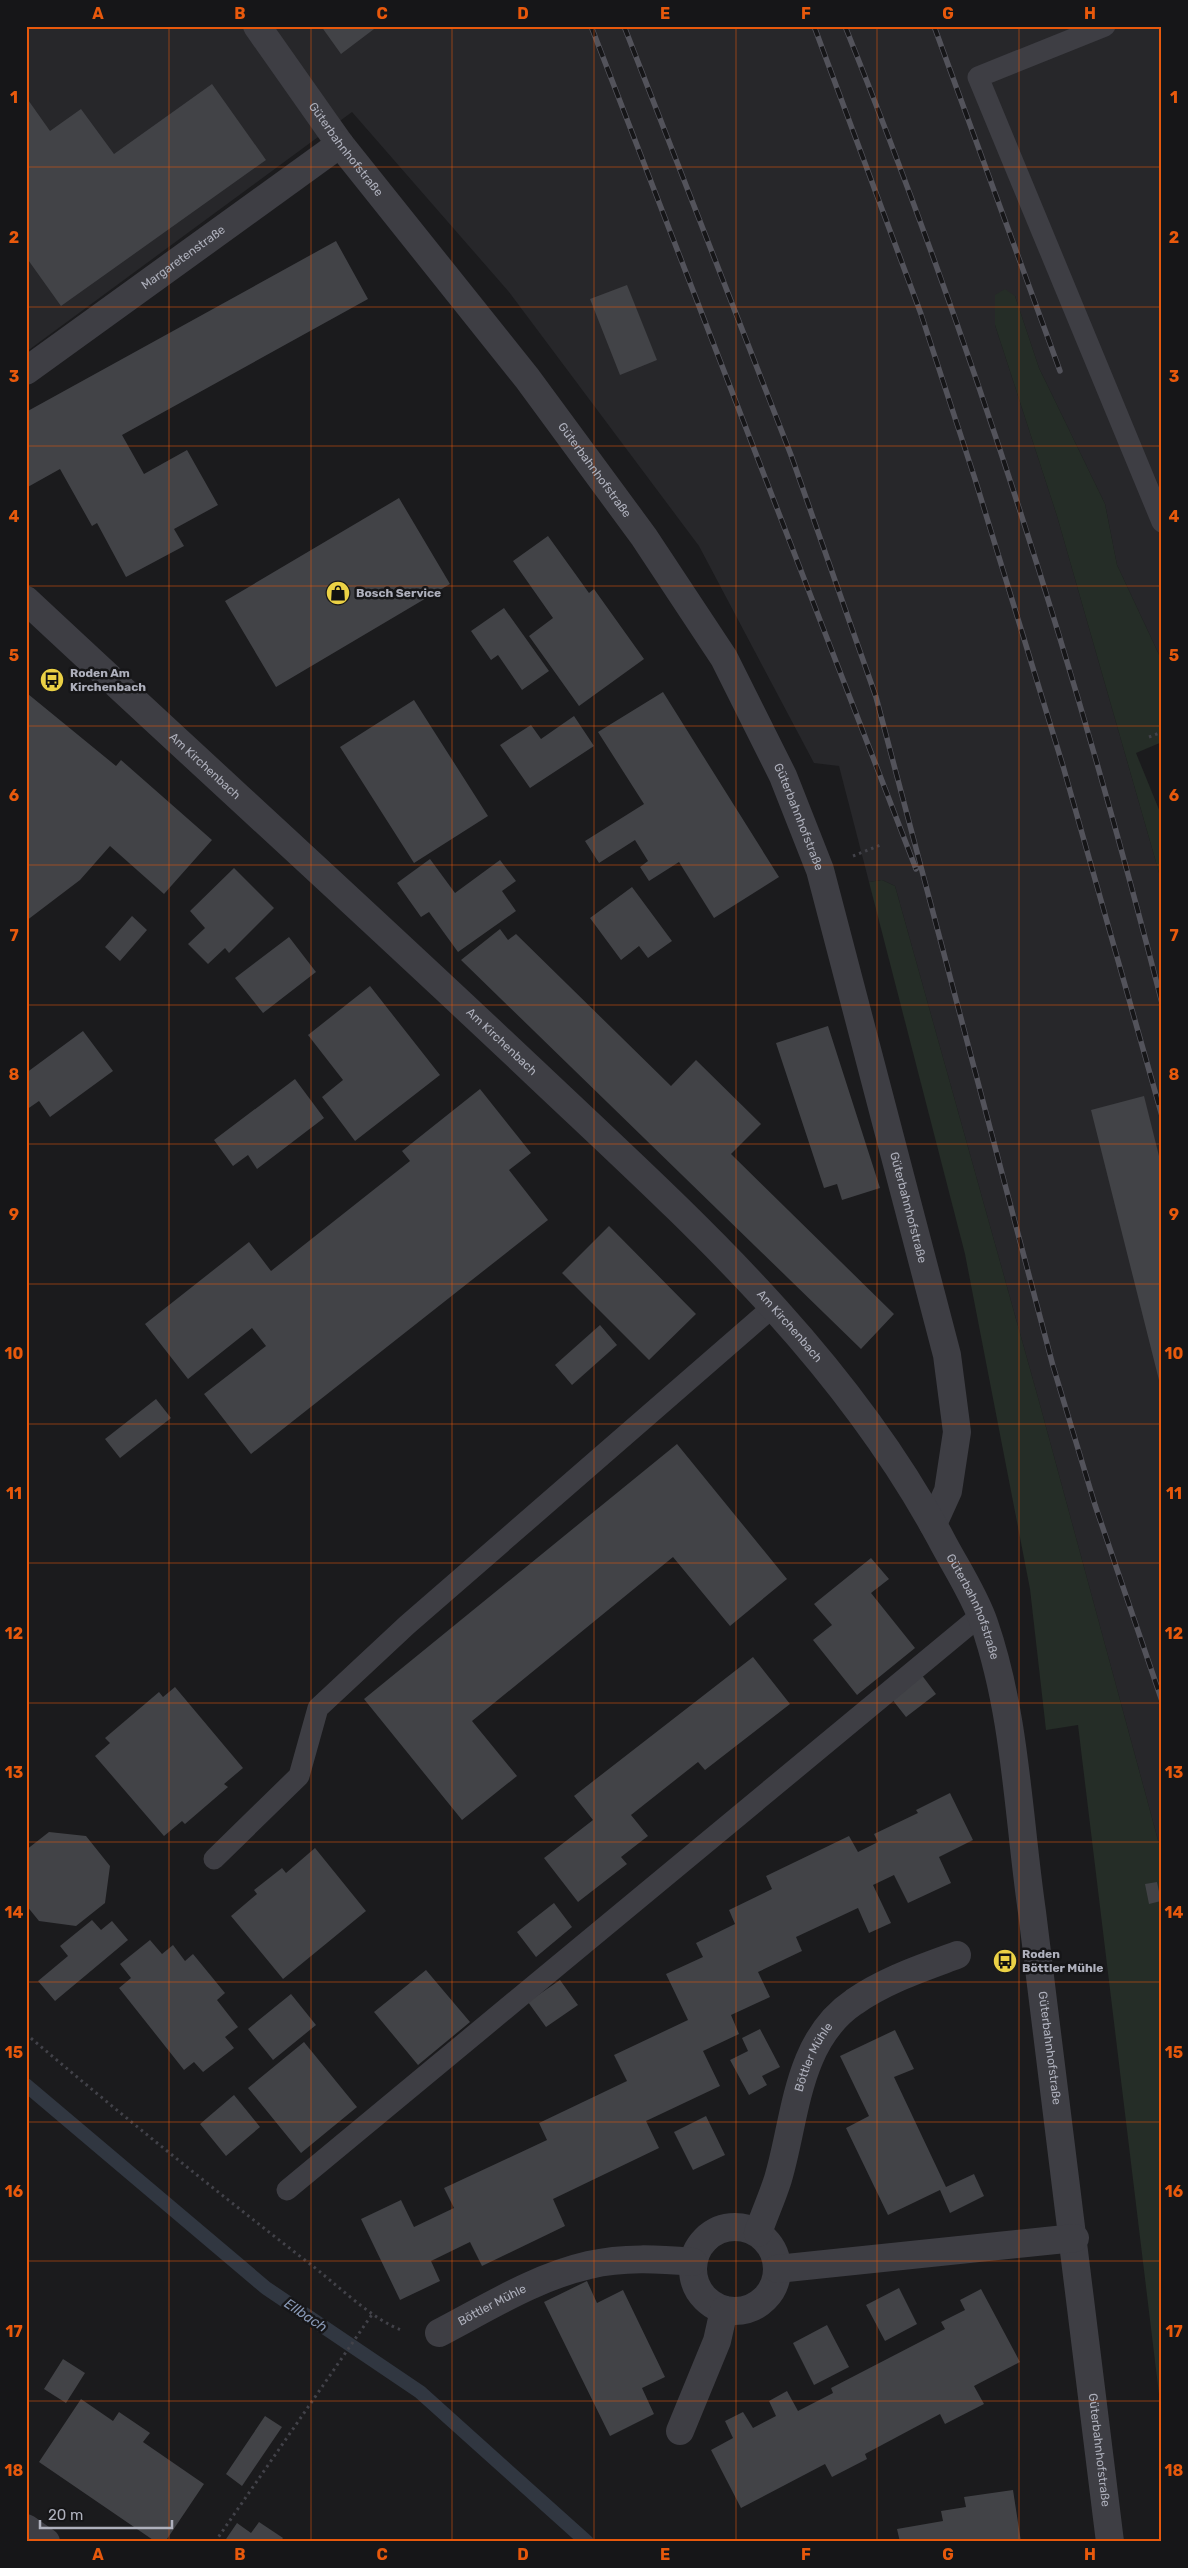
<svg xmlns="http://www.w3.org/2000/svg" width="1188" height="2568" font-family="Rubik,sans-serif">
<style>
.built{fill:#27272a}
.green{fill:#252d27}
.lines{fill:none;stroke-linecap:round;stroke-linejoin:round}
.stream{stroke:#313741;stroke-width:14}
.building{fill:#424347}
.path{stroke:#424249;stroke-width:3;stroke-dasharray:2.5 4;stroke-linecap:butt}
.lane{stroke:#3e3e44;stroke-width:21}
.street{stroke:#3e3e44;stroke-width:28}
.rail-casing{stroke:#53535b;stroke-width:5.5}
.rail{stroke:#161618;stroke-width:4;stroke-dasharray:11;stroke-linecap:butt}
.grid{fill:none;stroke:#e8590c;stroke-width:1;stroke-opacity:0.55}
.labels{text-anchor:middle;stroke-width:5;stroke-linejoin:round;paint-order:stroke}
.street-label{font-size:12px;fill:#aeb0bc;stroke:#161618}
.poi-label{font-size:12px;font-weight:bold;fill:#aeb0bc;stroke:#161618;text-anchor:start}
.water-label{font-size:14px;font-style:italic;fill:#8797b4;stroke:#161618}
.neatline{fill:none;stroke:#e8590c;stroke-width:2}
.grid-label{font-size:16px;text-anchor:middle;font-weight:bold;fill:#e8590c}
</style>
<rect width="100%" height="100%" fill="#1b1b1d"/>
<path class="built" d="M26,26H1162V661L1117,565L1105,504L1039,368L1015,296L995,325L1057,516L1162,883V1855L1040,1405L895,886L882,880L869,882L839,766L814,763L699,546L509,292L352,112L26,352Z"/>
<path class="green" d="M1005,289L1015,296L1039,368L1105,504L1117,565L1162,661V742L1136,753L1162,817V883L1057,516L995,325V295Z
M882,880L895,886L1040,1405L1162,1855V2419L1078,1725L1046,1730L1030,1589L965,1254L869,882Z"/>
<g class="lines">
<path class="stream" d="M26,2085L266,2288L420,2392L587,2542"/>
</g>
<path class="building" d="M321,26H378L341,54Z
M212,84L266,160L61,306L26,257V97L50,131L81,109L114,154Z
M336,241L368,299L122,435L144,474L187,450L218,505L174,529L184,546L126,577L97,523L92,526L60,469L26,488V412Z
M627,285L657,360L620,375L590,299Z
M399,498L450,584L276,687L225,601Z
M548,536L589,593L594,589L644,659L579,706L529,636L553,618L513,561Z
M504,608L549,671L522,690L498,655L491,660L471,631Z
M663,692L779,877L714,918L679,862L649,881L640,867L648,861L635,840L599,863L585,841L644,804L598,732Z
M28,694L116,766L121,760L212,840L164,894L110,846L80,880L26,921Z
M414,700L488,816L414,863L340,747Z
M574,716L594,746L530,788L500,745L531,725L541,739Z
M430,859L455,893L500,860L516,881L502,891L516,911L458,952L429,912L421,917L397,883Z
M234,868L274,908L229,953L225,948L208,964L188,944L205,928L190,911Z
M632,887L672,941L648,958L639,946L621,960L590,918Z
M132,916L147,930L120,961L105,947Z
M500,929L508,940L516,934L671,1086L696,1060L761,1124L731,1154L894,1314L861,1349L461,960Z
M289,937L316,972L263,1013L235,978Z
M370,986L440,1075L355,1141L322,1097L343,1080L308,1035Z
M828,1026L880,1188L842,1200L837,1184L824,1188L776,1043Z
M83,1031L113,1071L50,1117L39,1101L26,1110V1073Z
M295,1079L324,1118L257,1169L248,1155L233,1166L214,1140Z
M480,1089L531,1153L509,1170L548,1220L251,1454L204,1394L266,1346L252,1328L188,1379L145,1324L249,1242L271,1271L410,1161L402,1151Z
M1144,1096L1162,1168L1161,1388L1091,1110Z
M609,1226L696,1314L649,1360L562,1273Z
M600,1325L617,1345L572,1385L555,1365Z
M156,1399L171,1418L120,1458L105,1439Z
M677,1444L787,1579L730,1626L673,1557L472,1721L517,1776L462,1820L364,1699Z
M871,1558L889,1579L871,1593L915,1648L857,1695L813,1640L832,1625L814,1604Z
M753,1657L790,1704L705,1770L698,1762L631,1815L648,1836L621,1857L627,1864L578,1902L544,1858L593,1820L574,1796Z
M921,1674L936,1694L906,1717L891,1698Z
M175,1687L243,1768L224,1784L228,1787L185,1824L182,1821L164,1836L95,1756L110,1743L105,1738L159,1692L163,1697Z
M950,1793L973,1840L939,1857L951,1883L908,1903L894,1875L873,1885L891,1923L869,1933L858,1908L796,1937L802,1951L758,1972L770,1997L731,2015L739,2034L703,2051L720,2086L646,2121L659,2148L553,2199L565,2226L482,2266L470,2242L431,2261L440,2281L400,2300L361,2219L401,2200L414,2227L454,2208L444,2188L547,2140L539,2123L627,2081L614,2055L688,2020L666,1974L703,1957L696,1943L735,1924L729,1910L772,1889L766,1876L849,1836L858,1852L878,1842L874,1834L918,1813L916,1810Z
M49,1832L86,1836L110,1866L105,1903L76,1926L39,1921L26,1905V1850Z
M315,1848L366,1911L283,1979L231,1916L257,1894L254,1890L282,1868L286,1873Z
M1157,1882L1161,1901L1149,1904L1145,1884Z
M554,1903L572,1927L536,1957L517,1932Z
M92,1920L101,1930L112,1921L128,1940L55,2001L38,1981L68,1956L60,1946Z
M150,1940L162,1954L173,1945L185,1961L193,1954L225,1993L217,2000L238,2027L225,2037L234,2048L203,2072L194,2062L184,2070L119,1988L131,1978L120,1964Z
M426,1970L470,2022L418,2065L374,2012Z
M560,1980L578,2005L546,2027L528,2002Z
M291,1994L316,2025L273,2060L248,2029Z
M760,2029L780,2067L762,2076L767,2085L749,2095L730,2060L748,2051L742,2038Z
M895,2030L914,2069L894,2077L946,2187L974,2174L984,2196L950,2213L940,2190L888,2215L846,2128L869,2116L840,2056Z
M304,2042L357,2107L301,2153L248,2088Z
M234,2095L260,2127L226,2156L200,2124Z
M706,2116L725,2155L693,2170L674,2132Z
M587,2281L597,2303L623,2290L665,2377L642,2388L654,2414L610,2436L544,2302Z
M899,2288L917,2324L885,2341L866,2305Z
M981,2289L1020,2362L974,2386L984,2404L945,2424L940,2414L865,2454L867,2459L832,2477L825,2464L741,2508L711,2450L733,2438L725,2421L743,2412L753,2428L776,2416L769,2401L787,2391L798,2411L833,2393L831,2388L945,2329L941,2322L965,2310L960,2300Z
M827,2325L849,2367L814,2385L793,2343Z
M63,2359L85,2373L66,2403L44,2389Z
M81,2399L113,2421L119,2412L150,2433L143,2442L204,2484L165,2542H156L39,2462Z
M265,2416L282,2427L242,2486L226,2474Z
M1013,2490L1021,2542H900L897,2529L943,2521L941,2511L966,2507L964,2497Z
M259,2522L283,2538L280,2542H224L237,2523L251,2533Z"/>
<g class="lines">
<path class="path" d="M1149,737L1162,732
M853,856L883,844
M26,2034C119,2113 213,2189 310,2264C334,2282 375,2322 402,2330
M215,2542L373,2313"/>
<path class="lane" d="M1105,26L978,77L1162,522
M214,1859L299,1776L318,1708L407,1625L774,1306
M287,2190L981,1615"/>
<g class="street">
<path id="s1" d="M257,26L340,144L527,378L644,537L724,658L783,776L820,870L947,1355L957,1432L948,1491L933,1524"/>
<path id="s2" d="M26,371L340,144"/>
<path id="s3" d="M26,600C195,758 366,913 534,1072C686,1216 841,1352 941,1539C955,1566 974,1594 984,1623C1016,1715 1018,1816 1032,1912C1060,2122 1086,2332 1110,2542"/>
<circle cx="735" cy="2269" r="42"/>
<path id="s4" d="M758,2233C764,2215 772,2198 778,2179C796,2119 796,2041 854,2002C885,1980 922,1968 957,1955"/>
<path d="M777,2269L1075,2238"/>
<path id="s5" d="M439,2333C487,2308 536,2277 589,2265C623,2257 659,2259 693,2262"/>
<path d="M680,2431L717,2341L724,2310"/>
<path d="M26,2528L46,2542"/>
</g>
<g class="rail-casing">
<path id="rail" d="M591,26L916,869
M624,26L791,455L876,697L1053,1366L1095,1505L1162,1701
M814,26L921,314L975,479L1063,766L1162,1116
M845,26C973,345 1077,671 1162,1003
M934,26L1060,371"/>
</g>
<use href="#rail" class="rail"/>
</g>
<path class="grid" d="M169,26V2542M311,26V2542M452,26V2542M594,26V2542M736,26V2542M877,26V2542M1019,26V2542M26,167H1162M26,307H1162M26,446H1162M26,586H1162M26,726H1162M26,865H1162M26,1005H1162M26,1144H1162M26,1284H1162M26,1424H1162M26,1563H1162M26,1703H1162M26,1842H1162M26,1982H1162M26,2122H1162M26,2261H1162M26,2401H1162"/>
<defs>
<g id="shop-disc" transform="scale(1.25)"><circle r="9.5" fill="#ebd145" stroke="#161618"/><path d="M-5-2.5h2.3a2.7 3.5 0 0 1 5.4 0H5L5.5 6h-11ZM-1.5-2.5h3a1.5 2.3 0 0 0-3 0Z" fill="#111"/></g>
<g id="bus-disc" transform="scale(1.25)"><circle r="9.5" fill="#ebd145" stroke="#161618"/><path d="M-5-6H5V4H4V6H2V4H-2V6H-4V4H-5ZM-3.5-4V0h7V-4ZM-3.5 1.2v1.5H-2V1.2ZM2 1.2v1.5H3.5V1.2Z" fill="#111"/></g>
</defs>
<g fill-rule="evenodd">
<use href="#shop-disc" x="338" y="593"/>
<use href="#bus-disc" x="52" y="680"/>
<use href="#bus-disc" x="1005" y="1961"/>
</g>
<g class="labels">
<g class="street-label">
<text dy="4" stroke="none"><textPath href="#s1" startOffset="152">Güterbahnhofstraße</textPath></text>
<text dy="4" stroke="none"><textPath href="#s2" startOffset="194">Margaretenstraße</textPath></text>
<text dy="4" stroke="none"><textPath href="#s1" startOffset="558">Güterbahnhofstraße</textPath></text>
<text dy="4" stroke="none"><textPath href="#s3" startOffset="244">Am Kirchenbach</textPath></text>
<text dy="4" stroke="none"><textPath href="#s1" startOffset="962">Güterbahnhofstraße</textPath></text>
<text dy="4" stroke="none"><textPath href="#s3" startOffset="649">Am Kirchenbach</textPath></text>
<text dy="4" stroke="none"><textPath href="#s1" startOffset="1368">Güterbahnhofstraße</textPath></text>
<text dy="4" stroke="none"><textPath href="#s3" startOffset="1054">Am Kirchenbach</textPath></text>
<text dy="4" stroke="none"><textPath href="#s3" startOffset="1391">Güterbahnhofstraße</textPath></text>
<text dy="4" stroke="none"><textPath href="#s3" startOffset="1841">Güterbahnhofstraße</textPath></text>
<text dy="4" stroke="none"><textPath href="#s4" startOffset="185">Böttler Mühle</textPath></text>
<text dy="4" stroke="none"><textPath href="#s5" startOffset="60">Böttler Mühle</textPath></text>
<text dy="4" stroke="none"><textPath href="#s3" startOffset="2246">Güterbahnhofstraße</textPath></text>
</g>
<g class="poi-label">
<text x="356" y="597">Bosch Service</text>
<text x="70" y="677">Roden Am<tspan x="70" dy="14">Kirchenbach</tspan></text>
<text x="1022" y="1958">Roden<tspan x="1022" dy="14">Böttler Mühle</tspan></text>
</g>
<g class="water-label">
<text transform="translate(306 2315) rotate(34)" y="5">Ellbach</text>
</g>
</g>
<rect width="1188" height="2568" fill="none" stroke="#161618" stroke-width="55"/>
<path d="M40 2520v8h132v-8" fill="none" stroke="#aeb0bc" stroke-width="2.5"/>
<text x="48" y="2520" font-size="15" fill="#aeb0bc" stroke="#161618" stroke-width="4" paint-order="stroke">20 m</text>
<rect x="28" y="28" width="1132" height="2512" class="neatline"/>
<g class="grid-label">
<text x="98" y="19">A</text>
<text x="240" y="19">B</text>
<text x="382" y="19">C</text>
<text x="523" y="19">D</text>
<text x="665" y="19">E</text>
<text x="806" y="19">F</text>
<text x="948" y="19">G</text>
<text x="1090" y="19">H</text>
<text x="14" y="103">1</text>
<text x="1174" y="103">1</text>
<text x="14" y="243">2</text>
<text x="1174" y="243">2</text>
<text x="14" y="382">3</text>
<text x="1174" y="382">3</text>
<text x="14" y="522">4</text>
<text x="1174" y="522">4</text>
<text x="14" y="661">5</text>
<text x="1174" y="661">5</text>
<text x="14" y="801">6</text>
<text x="1174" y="801">6</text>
<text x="14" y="941">7</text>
<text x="1174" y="941">7</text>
<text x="14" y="1080">8</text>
<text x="1174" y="1080">8</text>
<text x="14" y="1220">9</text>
<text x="1174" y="1220">9</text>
<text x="14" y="1359">10</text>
<text x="1174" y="1359">10</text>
<text x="14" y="1499">11</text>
<text x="1174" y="1499">11</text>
<text x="14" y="1639">12</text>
<text x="1174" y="1639">12</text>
<text x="14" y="1778">13</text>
<text x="1174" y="1778">13</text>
<text x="14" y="1918">14</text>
<text x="1174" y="1918">14</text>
<text x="14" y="2058">15</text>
<text x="1174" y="2058">15</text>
<text x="14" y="2197">16</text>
<text x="1174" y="2197">16</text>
<text x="14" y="2337">17</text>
<text x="1174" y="2337">17</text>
<text x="14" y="2476">18</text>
<text x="1174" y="2476">18</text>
<text x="98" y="2560">A</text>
<text x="240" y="2560">B</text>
<text x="382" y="2560">C</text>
<text x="523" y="2560">D</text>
<text x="665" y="2560">E</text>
<text x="806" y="2560">F</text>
<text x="948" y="2560">G</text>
<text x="1090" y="2560">H</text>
</g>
</svg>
